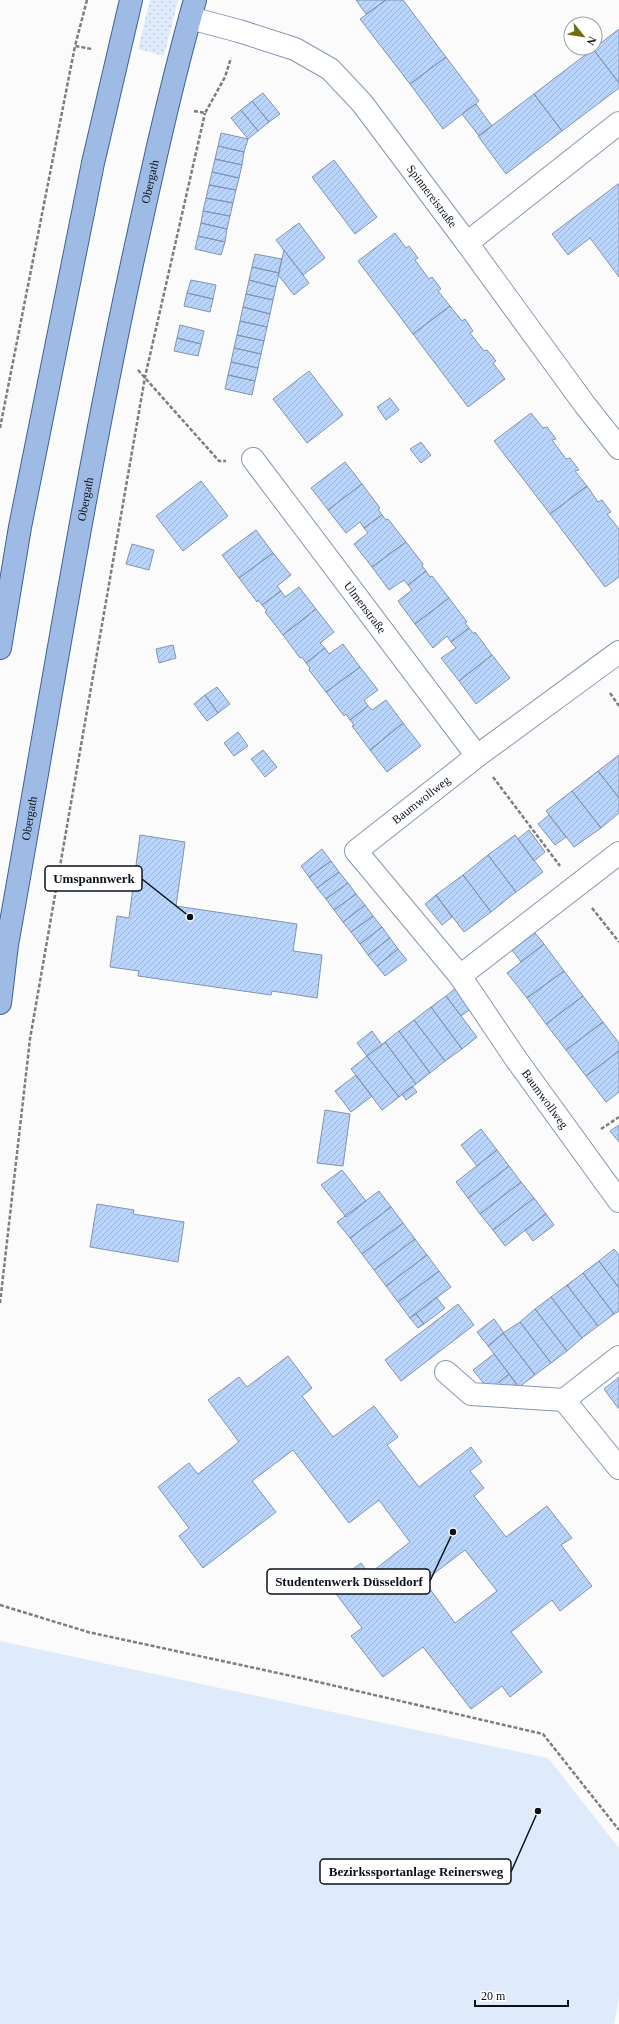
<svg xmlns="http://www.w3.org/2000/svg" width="619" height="2024" font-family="Georgia,serif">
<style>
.grass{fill:url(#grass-dots)}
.park{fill:#dfebfb}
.building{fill:url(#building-hatch);stroke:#8293ac;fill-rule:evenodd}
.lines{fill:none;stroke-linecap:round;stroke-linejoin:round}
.minor-casing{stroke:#8697b1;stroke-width:24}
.major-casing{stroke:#416292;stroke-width:24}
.path{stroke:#7a7d82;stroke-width:2.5;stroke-dasharray:4 2;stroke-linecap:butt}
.minor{stroke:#fff;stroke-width:22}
.major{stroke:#9ebbe5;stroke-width:22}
.labels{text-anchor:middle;stroke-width:3.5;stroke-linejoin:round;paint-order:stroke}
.street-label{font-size:12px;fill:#0b111a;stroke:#fff}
.leader{fill:none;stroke:#0b111a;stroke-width:1.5}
.callout-dot{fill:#0b111a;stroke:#fff;stroke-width:1.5}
.callout{fill:#fff;stroke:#0b111a;stroke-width:1.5}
.callout-label{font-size:13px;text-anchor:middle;font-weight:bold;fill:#0b111a}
</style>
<defs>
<pattern id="grass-dots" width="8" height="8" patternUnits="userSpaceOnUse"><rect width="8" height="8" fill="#dfebfb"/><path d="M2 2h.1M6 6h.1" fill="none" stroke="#bec8d7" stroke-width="1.8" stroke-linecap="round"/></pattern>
<pattern id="building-hatch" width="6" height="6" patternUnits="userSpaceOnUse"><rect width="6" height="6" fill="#bad5fb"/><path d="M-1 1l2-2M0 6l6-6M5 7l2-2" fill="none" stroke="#9fb6d7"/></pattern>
</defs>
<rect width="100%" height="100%" fill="#fbfbfb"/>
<path class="grass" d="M150,0H178L164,56L138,49Z"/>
<path class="park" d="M0,1641L548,1758L619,1848V1998L614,2024H0Z"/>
<path class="building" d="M356,0H386L366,14Z
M386,0H403L446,57L410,84L360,19Z
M619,29V83L593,49Z
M593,49L619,83V88L562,131L534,94Z
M446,57L479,101L443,129L410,84Z
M263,93L280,114L269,122L252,101Z
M534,94L562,131L506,174L478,136Z
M252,101L269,122L258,131L241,110Z
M476,104L492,126L479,136L462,114Z
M241,110L258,131L248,139L231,118Z
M221,133L248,139L244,152L218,146Z
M218,146L244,152L242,165L215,159Z
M215,159L242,165L239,178L212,172Z
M334,160L377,217L355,234L312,177Z
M212,172L239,178L236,190L209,185Z
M618,184H619V277L590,238L568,255L552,234Z
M209,185L236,190L233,203L206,198Z
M206,198L233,203L230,216L203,211Z
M203,211L230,216L227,229L201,223Z
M201,223L227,229L225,242L198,236Z
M299,223L325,258L303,275L276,240Z
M395,233L406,248L409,246L418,258L415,260L429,279L432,277L441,289L438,291L450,306L413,334L358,261Z
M198,236L225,242L221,255L195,249Z
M284,250L309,283L294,295L278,275Z
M255,254L282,259L279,273L252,267Z
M252,267L279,273L276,287L249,280Z
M191,280L216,285L213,299L187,293Z
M249,280L276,287L273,300L246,294Z
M187,293L213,299L210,312L184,306Z
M246,294L273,300L270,314L243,307Z
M450,306L462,321L465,319L473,331L470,333L484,351L487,350L496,361L493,363L505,379L468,407L413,334Z
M243,307L270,314L267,327L240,321Z
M240,321L267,327L264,341L237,335Z
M180,325L204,331L201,344L177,338Z
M237,335L264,341L261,354L234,348Z
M177,338L201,344L198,356L174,351Z
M234,348L261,354L258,368L231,362Z
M231,362L258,368L255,381L228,375Z
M309,371L343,415L307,443L273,399Z
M228,375L255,381L252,395L225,389Z
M390,398L399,410L386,420L377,407Z
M531,413L543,428L547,427L556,439L552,440L566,459L570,458L579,470L575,471L587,486L550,514L494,441Z
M421,442L431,455L421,463L410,449Z
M345,462L362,484L328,510L311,488Z
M201,481L228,516L183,551L156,516Z
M362,484L380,508L378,509L382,515L364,528L360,522L346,533L328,510Z
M587,486L598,502L602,500L611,512L607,514L619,529V577L605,587L550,514Z
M382,515L386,520L388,519L406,542L372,567L354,544L368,533L364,528Z
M256,530L273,553L239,578L222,555Z
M406,542L423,564L422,566L426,571L408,585L404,580L389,590L372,567Z
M132,544L154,550L149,570L126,564Z
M273,553L291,575L277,586L281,591L262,605L258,600L257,602L239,578Z
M426,571L430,577L432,576L449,598L415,624L398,601L412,590L408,585Z
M299,587L316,609L283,635L265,612L267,611L262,605L281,591L285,597Z
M449,598L467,622L465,623L469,628L451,642L447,636L433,648L415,624Z
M316,609L334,632L320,643L325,648L306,663L302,657L300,658L283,635Z
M469,628L474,634L475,632L492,655L459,681L441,658L456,648L451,642Z
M343,644L360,667L326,692L309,670L310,668L306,663L325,648L329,654Z
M173,645L176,658L159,663L156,649Z
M492,655L510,678L476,704L459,681Z
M360,667L378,690L364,700L368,706L350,720L346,714L344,716L326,692Z
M217,687L230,704L218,713L205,695Z
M205,695L218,713L207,721L194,704Z
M386,700L403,723L370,750L352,726L354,725L350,720L368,706L372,710Z
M403,723L421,746L387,772L370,750Z
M238,732L248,746L234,756L224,743Z
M263,750L277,767L265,777L251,759Z
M619,755V798L598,771Z
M598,771L619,798V813L601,828L572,791Z
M572,791L601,828L574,847L546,811Z
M549,815L566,837L555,845L538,824Z
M529,830L545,852L534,861L518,839Z
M140,835L185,842L176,906L297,924L293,951L322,955L317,998L272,991L271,995L138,976L139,971L110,967L117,916L129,918Z
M515,835L543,872L516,892L488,855Z
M322,849L331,861L309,877L301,866Z
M488,855L516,892L491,912L463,875Z
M331,861L339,872L317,888L309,877Z
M339,872L348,883L326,899L317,888Z
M463,875L491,912L464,932L436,895Z
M348,883L356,894L334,910L326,899Z
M356,894L365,905L343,922L334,910Z
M436,895L452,917L442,925L425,904Z
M365,905L373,916L351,932L343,922Z
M373,916L382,927L360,944L351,932Z
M382,927L390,938L368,955L360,944Z
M535,933L544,944L521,962L512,950Z
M390,938L398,949L377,966L368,955Z
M544,944L564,971L527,998L507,973Z
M398,949L407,960L385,976L377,966Z
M564,971L583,996L546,1024L527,998Z
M456,988L472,1008L461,1016L446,996Z
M446,996L477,1037L462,1049L431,1007Z
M583,996L603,1022L566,1050L546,1024Z
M431,1007L462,1049L445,1061L414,1020Z
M414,1020L445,1061L430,1073L399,1031Z
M603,1022L619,1043V1051L586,1076L566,1050Z
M372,1031L382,1045L367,1056L357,1043Z
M399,1031L430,1073L416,1084L385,1042Z
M385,1042L416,1084L399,1097L367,1056Z
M619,1051V1092L606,1102L586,1076Z
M367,1056L399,1097L382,1110L351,1069Z
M356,1075L372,1096L351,1112L335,1091Z
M412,1086L417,1092L406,1100L402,1094Z
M325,1110L350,1114L343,1166L317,1163Z
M619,1125V1142L610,1131Z
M481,1129L497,1150L477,1166L461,1145Z
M497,1150L509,1166L468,1198L456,1182Z
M509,1166L521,1182L480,1214L468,1198Z
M342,1170L366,1201L346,1217L321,1185Z
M521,1182L534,1198L493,1230L480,1214Z
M379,1191L391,1207L350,1238L337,1222Z
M534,1198L546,1214L505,1246L493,1230Z
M97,1204L134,1210L133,1214L184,1222L178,1262L90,1247Z
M391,1207L403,1223L362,1254L350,1238Z
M546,1214L554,1225L533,1241L525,1230Z
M403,1223L415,1239L374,1270L362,1254Z
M415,1239L427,1255L386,1286L374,1270Z
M614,1249L619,1255V1288L599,1261Z
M427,1255L439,1271L398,1302L386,1286Z
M599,1261L619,1288V1311L614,1314L583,1273Z
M439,1271L451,1287L410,1318L398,1302Z
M583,1273L614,1314L598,1326L567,1285Z
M567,1285L598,1326L582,1338L551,1297Z
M436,1297L445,1308L424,1324L416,1314Z
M551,1297L582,1338L567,1351L535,1309Z
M458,1304L474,1325L401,1381L385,1360Z
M535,1309L567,1351L551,1363L520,1322Z
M416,1314L424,1324L418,1328L410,1318Z
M494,1319L504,1333L488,1346L477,1332Z
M520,1322L551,1363L535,1375L503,1333Z
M503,1333L535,1375L519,1387L488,1346Z
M494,1354L509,1374L489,1390L473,1370Z
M288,1356L312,1388L302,1396L333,1437L374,1406L398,1437L387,1445L419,1487L471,1447L482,1462L470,1471L484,1488L474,1496L506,1537L547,1506L572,1538L561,1545L592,1586L560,1611L552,1600L511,1632L542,1672L510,1697L502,1686L471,1709L423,1647L383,1677L351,1636L362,1628L330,1586L361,1563L369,1574L410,1542L379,1500L349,1523L293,1450L252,1481L276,1512L203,1568L179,1536L189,1528L158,1487L189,1463L198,1474L239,1442L208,1400L239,1377L247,1387ZM465,1550L497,1591L455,1623L424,1581Z
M509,1374L516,1384L506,1391L499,1382Z
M619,1377V1408H618L604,1389Z"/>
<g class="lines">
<g class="minor-casing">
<g id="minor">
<path id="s1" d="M190,18L239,31L295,49L330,69L362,103L467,243L585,405L619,448"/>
<path d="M467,243L619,123"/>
<path id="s2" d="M253,459L477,756"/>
<path id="s3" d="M619,652L477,756L356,851L460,976L516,1059L619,1201"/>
<path d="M460,976L619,853"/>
<path d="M619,1357L564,1400L619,1468"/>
<path d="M446,1372L471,1394L564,1400"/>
</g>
</g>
<g class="major-casing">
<g id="major">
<path d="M0,648L20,527L93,163L131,0"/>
<path id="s4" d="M0,1003L7,945C48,716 84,486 133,259C152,172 171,85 195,0"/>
</g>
</g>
<path class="path" d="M87,0L75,46L92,49
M194,111L205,113L225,77L231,58
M138,370L219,461H226
M0,428L75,46
M610,693L619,706
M493,777L560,866
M592,908L619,942
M601,1129L619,1117
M0,1303L30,1039L145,377L205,113
M0,1605L88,1632L301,1678L543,1734L619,1830"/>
<use href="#minor" class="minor"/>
<use href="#major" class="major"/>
</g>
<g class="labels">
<g class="street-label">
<text dy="4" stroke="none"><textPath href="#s4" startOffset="835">Obergath</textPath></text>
<text dy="4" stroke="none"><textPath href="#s1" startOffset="313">Spinnereistraße</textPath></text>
<text dy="4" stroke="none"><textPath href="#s4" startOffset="511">Obergath</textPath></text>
<text dy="4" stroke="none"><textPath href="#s2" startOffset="186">Ulmenstraße</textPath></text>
<text transform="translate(421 800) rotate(-38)" y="4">Baumwollweg</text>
<text dy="4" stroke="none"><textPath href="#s4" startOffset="187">Obergath</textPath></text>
<text dy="4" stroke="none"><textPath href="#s3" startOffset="642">Baumwollweg</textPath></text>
</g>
</g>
<path class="leader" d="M190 917L142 879M453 1532L430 1581M538 1811L511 1872"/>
<g class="callout-dot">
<circle cx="190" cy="917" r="4"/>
<circle cx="453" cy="1532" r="4"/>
<circle cx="538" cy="1811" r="4"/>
</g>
<g class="callout">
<rect x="45" y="866" width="97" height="25" rx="4"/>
<rect x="267" y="1569" width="163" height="25" rx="4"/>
<rect x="320" y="1859" width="191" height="25" rx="4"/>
</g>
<g class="callout-label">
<text x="94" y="883">Umspannwerk</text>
<text x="349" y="1586">Studentenwerk Düsseldorf</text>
<text x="416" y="1876">Bezirkssportanlage Reinersweg</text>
</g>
<g transform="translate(583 36) rotate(120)"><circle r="19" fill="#ffffff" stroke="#9da0a3"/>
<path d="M0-3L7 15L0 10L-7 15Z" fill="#6f6d0c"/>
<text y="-6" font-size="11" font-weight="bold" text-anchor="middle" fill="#0b111a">N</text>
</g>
<path d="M475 2000v6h93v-6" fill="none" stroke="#0b111a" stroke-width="2"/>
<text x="481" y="2000" font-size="12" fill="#0b111a" stroke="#ffffff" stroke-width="3" paint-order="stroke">20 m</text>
</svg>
